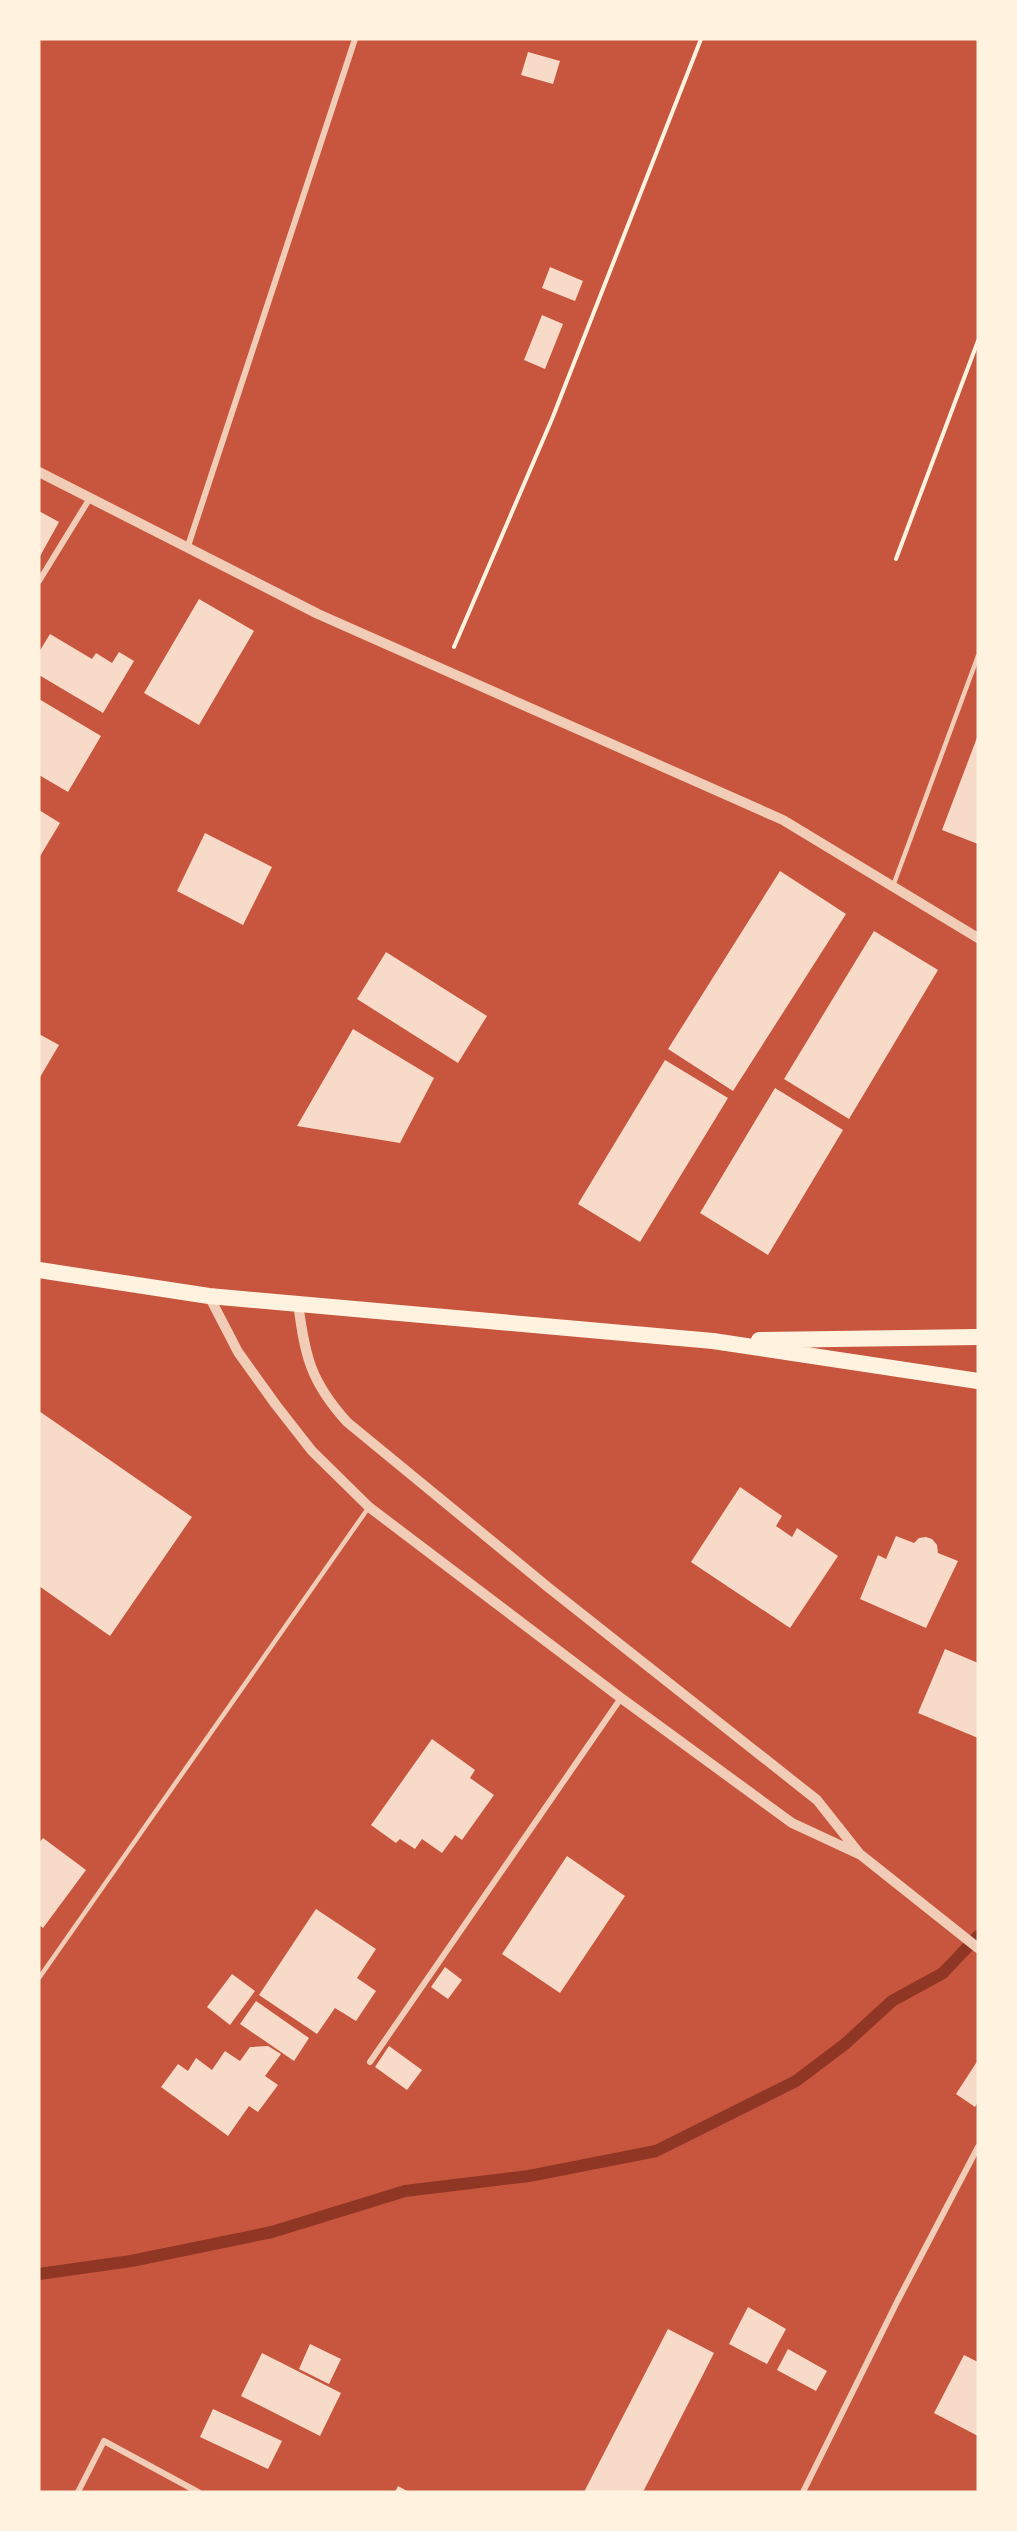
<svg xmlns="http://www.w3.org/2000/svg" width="1017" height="2531" font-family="'Exo 2',sans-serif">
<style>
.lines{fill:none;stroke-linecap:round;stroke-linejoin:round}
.stream{stroke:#8f3625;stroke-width:12}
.building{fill:#f7dbc8}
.path{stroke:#fff3e0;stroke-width:4}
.service{stroke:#f1ccb7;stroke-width:4.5}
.minor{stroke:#f1ccb7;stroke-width:6}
.tertiary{stroke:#f1ccb7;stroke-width:10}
.trunk{stroke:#fff3e0;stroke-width:16}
</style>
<rect width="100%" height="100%" fill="#c8553d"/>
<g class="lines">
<path class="stream" d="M39,2274L131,2261L272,2232L405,2191L529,2176L656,2151L796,2081L845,2044L892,2001L943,1973L978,1936"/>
</g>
<path class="building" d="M528,52L560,61L553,84L521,75Z
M550,267L583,281L575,301L542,288Z
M542,315L563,324L545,369L524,360Z
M39,511L59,522L39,558Z
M199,599L254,631L199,725L144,693Z
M50,634L92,659L96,653L112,663L119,652L134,661L103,713L39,675V652Z
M39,699L101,736L68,792L39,775Z
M978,735V844L942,830Z
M39,810L60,823L39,858Z
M205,833L272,867L243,925L177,891Z
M780,871L846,914L733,1091L668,1049Z
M874,931L938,970L849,1119L784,1079Z
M386,952L487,1016L458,1063L357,999Z
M353,1029L434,1078L400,1143L297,1126Z
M39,1034L59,1045L39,1079Z
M665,1060L728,1098L640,1242L578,1204Z
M775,1088L843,1130L768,1255L700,1213Z
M39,1411L192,1517L110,1636L39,1586Z
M740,1487L782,1516L776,1526L792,1537L797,1528L838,1556L790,1628L691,1562Z
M896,1536L914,1543L919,1538L926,1537L932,1539L937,1545L938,1553L958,1561L926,1628L860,1599L878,1555L886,1559Z
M945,1649L978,1663V1738L918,1713Z
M432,1739L475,1770L470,1778L494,1795L462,1840L455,1835L442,1853L422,1839L415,1849L400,1839L396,1843L371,1825Z
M43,1838L86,1870L43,1928L39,1925V1843Z
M567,1856L625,1896L560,1993L502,1954Z
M316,1909L376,1949L357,1978L376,1991L356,2021L335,2008L317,2034L259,1995Z
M445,1967L462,1980L448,1999L431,1987Z
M232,1974L255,1991L230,2025L207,2007Z
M256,2001L309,2038L294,2061L240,2024Z
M268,2046L281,2054L265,2076L278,2085L258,2112L249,2106L228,2136L161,2087L178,2064L188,2071L196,2058L212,2070L225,2051L240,2061L250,2047Z
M389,2046L422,2070L407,2090L375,2067Z
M978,2060V2102L975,2107L956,2094Z
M748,2307L786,2329L767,2364L729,2344Z
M668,2329L714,2353L643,2492H584Z
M310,2344L341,2359L329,2384L299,2369Z
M788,2349L827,2371L816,2391L777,2370Z
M262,2353L341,2393L320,2436L241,2396Z
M964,2355L978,2362V2436L934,2413Z
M213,2409L282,2441L268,2469L200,2437Z
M398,2486L409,2492H395Z"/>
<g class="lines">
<path class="path" d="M896,559L978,341
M454,647L552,419L701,39"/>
<path class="service" d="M893,886L978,656
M39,1978L369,1507"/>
<path class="minor" d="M188,546L355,39
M39,581L90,498
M370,2062L621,1698
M78,2492L104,2441L198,2492
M803,2492L898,2300L978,2147"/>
<path class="tertiary" d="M39,472L318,614L783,820L978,938
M209,1296L238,1352L276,1405L312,1451L369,1507L621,1698L792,1823L861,1855L978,1948
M298,1303C305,1356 310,1381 347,1422L549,1588L817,1800L859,1853"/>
<path class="trunk" d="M39,1270L209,1296L713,1341L978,1381
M759,1340L978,1337"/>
</g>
<rect width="1017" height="2531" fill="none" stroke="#fff3e0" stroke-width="81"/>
</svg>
